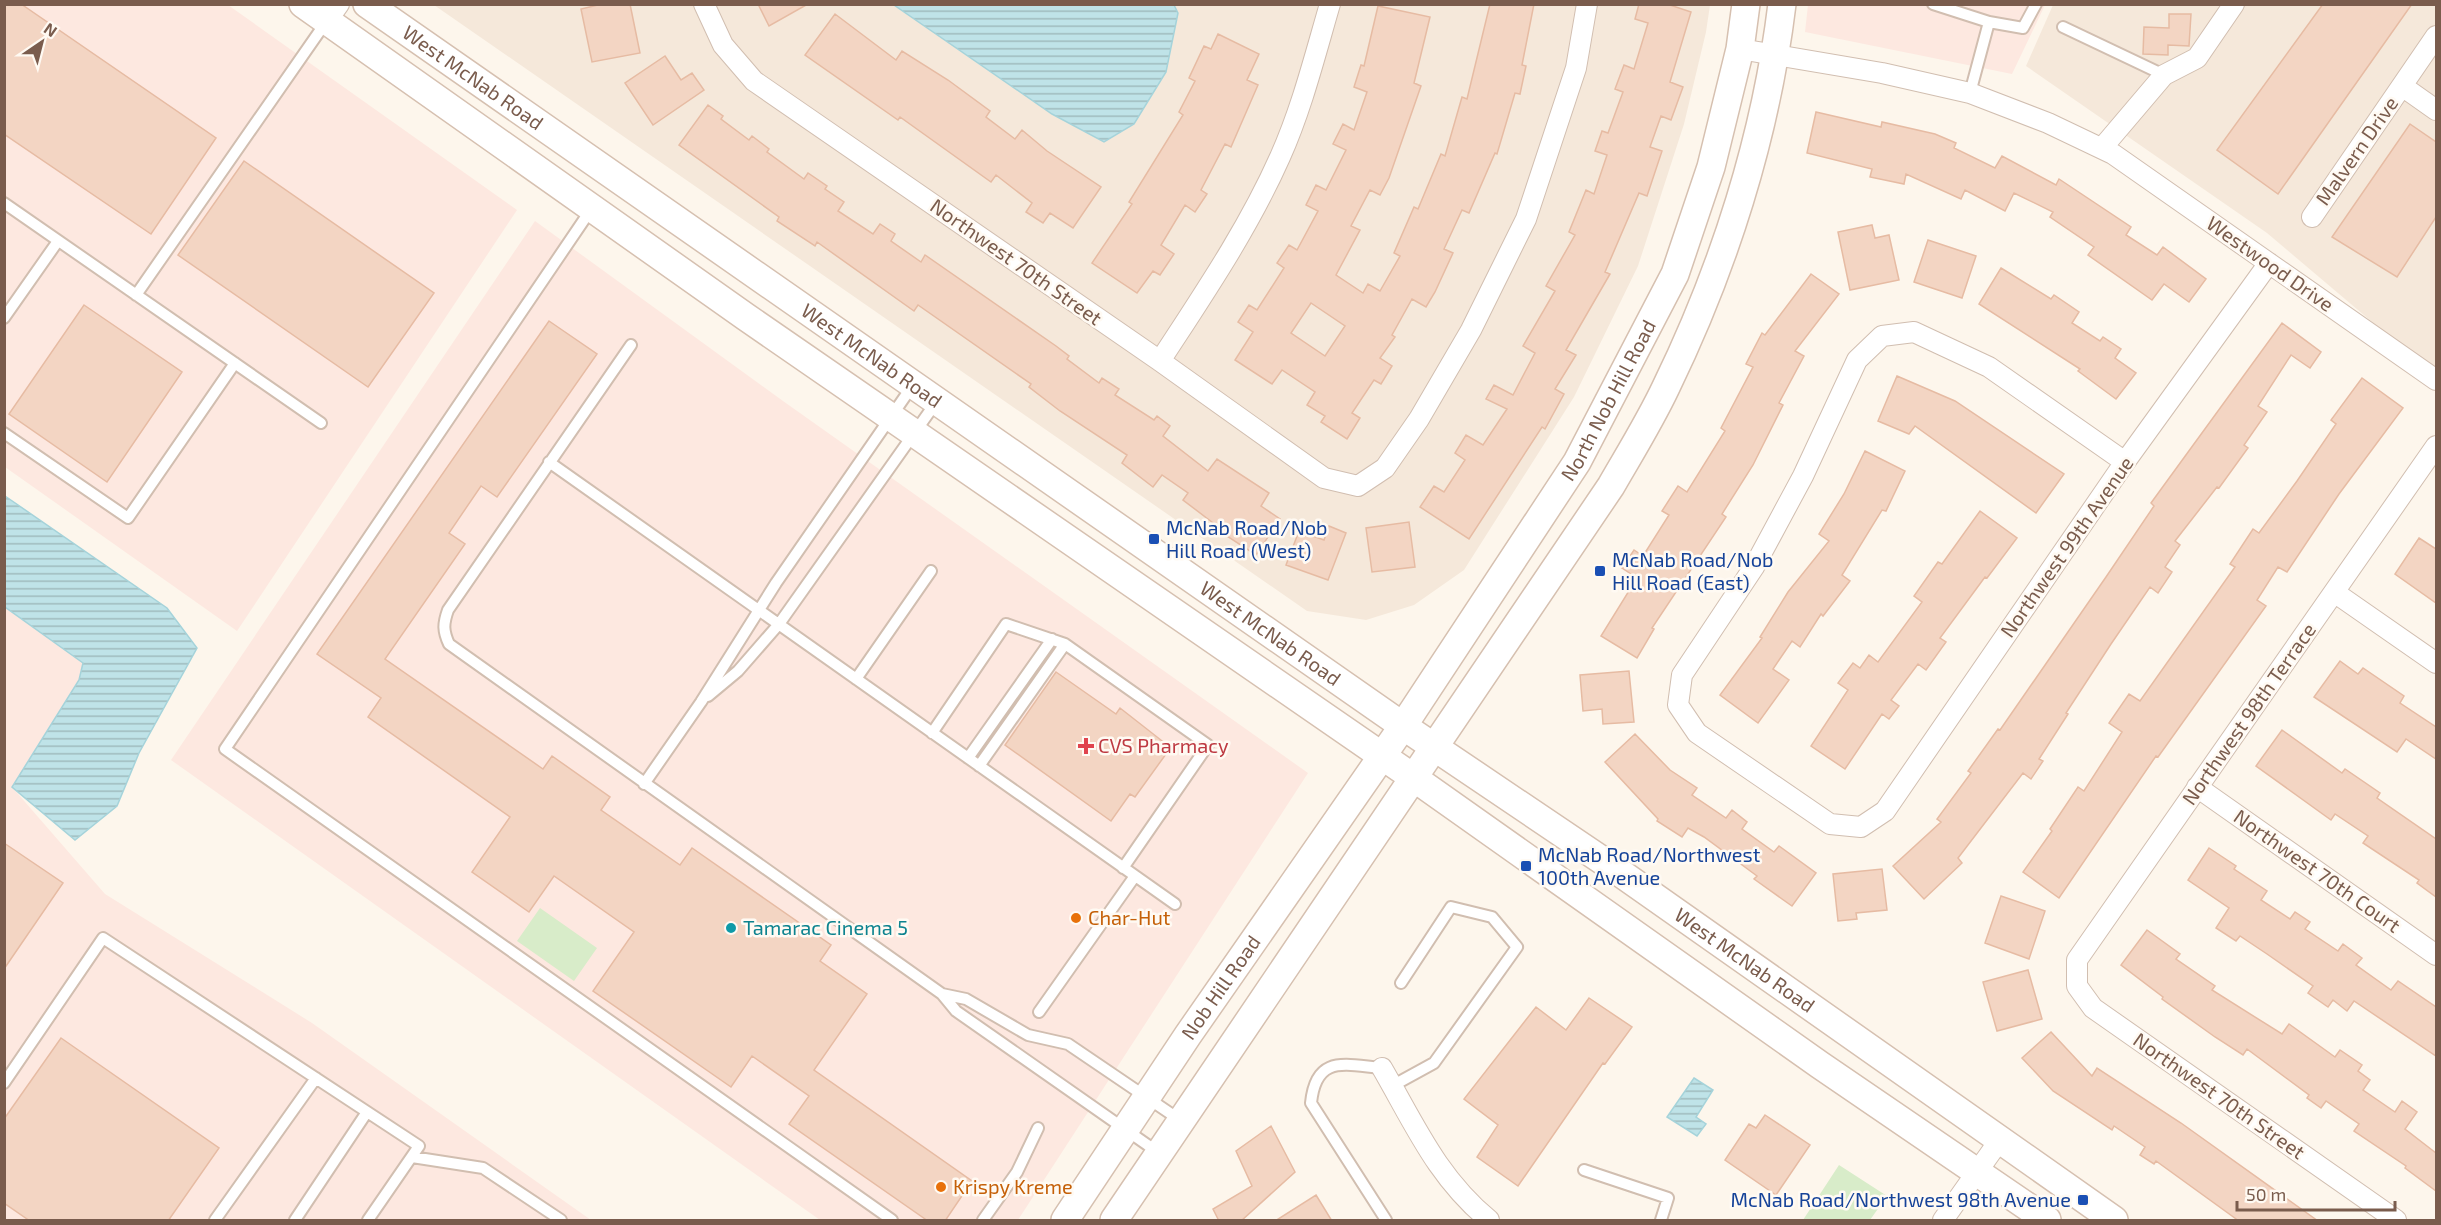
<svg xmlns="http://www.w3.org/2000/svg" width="2441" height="1225" font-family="'Exo 2',sans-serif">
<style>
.residential{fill:#f5e8da}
.commercial{fill:#fde8e0}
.green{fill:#d8ecc9}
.water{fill:url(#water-rules);stroke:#a5d3da;stroke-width:1.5}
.building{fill:#f3d5c3;stroke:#e6bba3;stroke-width:1.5;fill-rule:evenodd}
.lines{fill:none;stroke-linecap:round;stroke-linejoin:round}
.service-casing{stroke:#d1beb0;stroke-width:14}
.minor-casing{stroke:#d1beb0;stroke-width:22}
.secondary-casing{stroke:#d6c0b0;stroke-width:30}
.service{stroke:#fff;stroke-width:10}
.minor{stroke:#fff;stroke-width:20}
.secondary{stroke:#fff;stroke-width:27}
.transit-dot{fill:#1a4fb4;stroke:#fffaf3;stroke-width:2}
.health-dot{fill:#e0444e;stroke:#fffaf3;stroke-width:2}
.food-dot{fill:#e8710a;stroke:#fffaf3;stroke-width:2}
.culture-dot{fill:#0f9aa8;stroke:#fffaf3;stroke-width:2}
.labels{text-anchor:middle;stroke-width:5;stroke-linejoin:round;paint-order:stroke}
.street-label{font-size:20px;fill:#7a5c4d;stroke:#fffaf3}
.transit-label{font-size:20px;fill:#164399;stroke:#fffaf3;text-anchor:start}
.health-label{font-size:20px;fill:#be3a42;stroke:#fffaf3;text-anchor:start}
.food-label{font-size:20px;fill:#c56008;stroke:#fffaf3;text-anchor:start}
.culture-label{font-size:20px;fill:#0d838f;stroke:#fffaf3;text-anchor:start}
</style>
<defs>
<pattern id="water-rules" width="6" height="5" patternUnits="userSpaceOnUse" patternTransform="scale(1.5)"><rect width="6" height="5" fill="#bfe3e8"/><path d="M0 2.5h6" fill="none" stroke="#a0bbbe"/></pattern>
</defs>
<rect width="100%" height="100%" fill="#fdf6ec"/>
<path class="residential" d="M434,5H1710L1706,32L1684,124L1638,266L1574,397L1464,570L1414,605L1366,620L1307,611Z
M2053,5H2436V376L2267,233L2026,66Z"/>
<path class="commercial" d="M5,5H228L517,210L237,631L5,467Z
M1808,5H2045L2012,74L1805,32Z
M535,221L783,401L1308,773L1018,1220H820L171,760Z
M4,607L84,663L79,680L12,787L105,894L312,1023L591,1220H5Z"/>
<path class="green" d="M540,908L597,948L574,981L517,941Z
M1839,1165L1887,1196L1870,1220H1803Z"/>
<path class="water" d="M1174,5L1178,13L1166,72L1134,124L1104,142L1052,114L894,5Z
M5,496L167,608L197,648L139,753L117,806L75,840L12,787L79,680L83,663L5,607Z
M1694,1078L1713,1090L1696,1117L1706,1124L1697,1136L1667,1117Z"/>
<path class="building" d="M4,4H21L216,138L151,234L4,134Z
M602,4H630L640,53L592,62L581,9Z
M758,4H808L769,26Z
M1490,4H1534L1522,65L1526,66L1520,94L1515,93L1497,154L1495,153L1469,213L1462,210L1444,249L1453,253L1435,292L1426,307L1412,299L1392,335L1395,337L1380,358L1392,366L1381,384L1374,380L1352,413L1360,418L1347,439L1321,422L1325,416L1307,405L1315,392L1282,370L1272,384L1235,360L1253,332L1238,322L1249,305L1257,310L1284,268L1277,263L1289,245L1297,250L1318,211L1306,205L1316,185L1326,190L1346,150L1333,144L1343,124L1354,130L1367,92L1354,87L1361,65L1364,66L1378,6L1430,17L1414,83L1421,86L1389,178L1380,195L1370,190L1351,226L1360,230L1336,275L1363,293L1368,284L1380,291L1400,256L1394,253L1414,207L1418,209L1441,154L1445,156L1462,97L1467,99ZM1311,303L1345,326L1325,356L1291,333Z
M1639,4H1667L1691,12L1670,82L1683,87L1671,120L1661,116L1650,147L1662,151L1647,196L1639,193L1605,272L1610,274L1566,350L1576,355L1555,389L1564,394L1545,429L1542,427L1469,539L1420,507L1434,486L1444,492L1465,460L1455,453L1466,435L1483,445L1507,409L1486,399L1494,385L1513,395L1535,353L1523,346L1555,291L1546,286L1575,235L1569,232L1586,190L1594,194L1607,155L1595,151L1602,131L1608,133L1623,92L1615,89L1624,65L1634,69L1648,23L1635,19Z
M2323,4H2412L2278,194L2217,150Z
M835,14L896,60L902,51L948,80L990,111L986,117L1015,139L1022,130L1047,151L1101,187L1073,228L1050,213L1043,223L1026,212L1032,203L996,175L991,182L900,117L898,120L805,55Z
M2169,14H2191L2189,46L2168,45V55L2143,54L2144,27L2169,28Z
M1218,34L1259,54L1247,80L1258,85L1231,147L1225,144L1201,190L1207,194L1195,212L1185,205L1161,245L1174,254L1160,275L1153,271L1137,293L1092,263L1132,204L1129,202L1183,115L1179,112L1195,81L1189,78L1204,46L1211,49Z
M665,56L681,80L692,73L704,90L653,125L625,83Z
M708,105L723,116L721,119L749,140L752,136L769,149L767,152L804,179L808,173L827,186L825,189L844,202L838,211L873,234L880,224L895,234L891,241L921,262L925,255L1056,346L1069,356L1067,359L1099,383L1102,378L1119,389L1115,395L1154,420L1157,416L1170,426L1163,436L1208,471L1217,459L1269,493L1261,506L1280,519L1256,555L1216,529L1217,526L1183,500L1188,493L1162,475L1153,487L1122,463L1127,455L1060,411L1029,387L1031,384L918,305L914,311L817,242L815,246L777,221L779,217L679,145Z
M1816,112L1881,127L1882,122L1935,134L1956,143L1954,148L1995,168L2002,156L2056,185L2059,179L2131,227L2126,235L2157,255L2163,247L2206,279L2189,302L2164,284L2152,300L2088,255L2094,247L2050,217L2053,212L2014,193L2005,211L1965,190L1961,199L1906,174L1904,184L1870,177L1872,169L1807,153Z
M2410,124L2436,142V217L2397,277L2332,237Z
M244,161L434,293L368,387L178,255Z
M1872,225L1875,238L1889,235L1899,280L1850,290L1838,232Z
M1928,240L1976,256L1962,298L1914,282Z
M2001,268L2051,299L2054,295L2079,312L2072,323L2100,341L2103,337L2121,349L2115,358L2136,373L2116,399L2078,371L2080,369L1979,304Z
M1811,274L1839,294L1795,351L1804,356L1779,403L1783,405L1753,465L1722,514L1726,517L1652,628L1654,629L1637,658L1601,636L1637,578L1622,568L1634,550L1643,556L1669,515L1662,511L1678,486L1687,492L1725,431L1721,428L1753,367L1746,364L1762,333L1765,335Z
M84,305L182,372L107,482L9,414Z
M549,321L597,354L497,497L481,486L449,533L465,544L385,659L543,769L552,756L610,797L601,810L680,865L692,848L831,945L820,961L867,994L814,1070L972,1181L945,1221H928L789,1124L809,1096L752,1056L731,1087L593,991L634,932L554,876L529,912L472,872L510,817L368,717L381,698L317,654Z
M2282,323L2321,352L2310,368L2291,355L2258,406L2267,412L2244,445L2248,448L2219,488L2217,487L2175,541L2180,545L2165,567L2172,572L2158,593L2150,587L2111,644L2066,713L2068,714L2039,759L2043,761L2031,779L2023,773L1958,858L1962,863L1924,899L1893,866L1941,822L1937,819L1971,773L1968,771L1998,729L2000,730L2106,577L2154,506L2151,503Z
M1897,376L1955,401L2064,474L2036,513L1915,426L1909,434L1878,421Z
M2362,378L2403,408L2339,494L2287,572L2278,567L2257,600L2266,606L2158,757L2156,756L2059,898L2023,872L2052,831L2050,829L2078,787L2084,791L2122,732L2109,723L2129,694L2140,701L2235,567L2230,564L2253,529L2259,533L2297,481L2336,424L2331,420Z
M1865,451L1905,471L1886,511L1882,510L1842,575L1850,581L1823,616L1821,614L1800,647L1792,641L1773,669L1789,680L1758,723L1720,695L1762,638L1760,637L1788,592L1829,541L1819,534L1844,494Z
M1980,511L2017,538L1987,578L1985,577L1940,638L1946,642L1926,670L1918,664L1891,700L1899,706L1889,719L1882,714L1845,769L1811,746L1848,690L1838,683L1853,663L1860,668L1869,655L1878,662L1922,602L1914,596L1938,562L1942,564Z
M1409,522L1415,567L1372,572L1366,528Z
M1329,526L1346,533L1328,580L1286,565L1299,531L1324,540Z
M2419,538L2436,549V603L2395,574Z
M2340,661L2358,674L2363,668L2404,696L2400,703L2436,727V759L2406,739L2397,752L2314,697Z
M1629,671L1634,722L1603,724L1602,709L1583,711L1580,675Z
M1056,672L1116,714L1120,708L1166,744V754L1135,797L1130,794L1111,821L1005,745Z
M2282,730L2342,773L2345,769L2380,793L2377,798L2436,839V897L2417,883L2419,880L2363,843L2368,836L2335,814L2331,820L2256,766Z
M1635,734L1670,770L1697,788L1692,795L1726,818L1732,810L1747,822L1742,829L1774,852L1779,846L1816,873L1792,906L1754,879L1757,876L1704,837L1688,828L1682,837L1657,821L1658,819L1605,762Z
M4,843L63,883L4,969Z
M2209,848L2236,866L2234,869L2267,891L2261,900L2290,919L2295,912L2310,922L2305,929L2338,951L2343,944L2362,958L2356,965L2391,990L2398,981L2436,1007V1056L2354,1001L2347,1011L2333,1000L2328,1007L2308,993L2313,986L2267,954L2240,936L2236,941L2216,928L2229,908L2188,880Z
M1882,869L1887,910L1856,913L1857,919L1838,921L1833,874Z
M2001,896L2045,911L2029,959L1985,943Z
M2147,930L2180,954L2176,959L2215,986L2212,990L2282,1034L2289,1024L2335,1057L2340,1050L2362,1065L2358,1071L2370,1080L2363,1090L2395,1112L2402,1101L2417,1112L2405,1129L2436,1153V1191L2405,1168L2406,1166L2354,1131L2359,1124L2326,1101L2321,1108L2307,1098L2309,1095L2247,1049L2243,1055L2215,1037L2162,999L2163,997L2121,965Z
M2028,970L2042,1019L1997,1031L1983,982Z
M1589,998L1632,1027L1605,1064L1603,1063L1518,1186L1477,1157L1498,1125L1464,1099L1536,1007L1566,1030Z
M2051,1032L2092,1076L2097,1068L2181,1123L2318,1221H2239L2156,1161L2154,1164L2140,1155L2145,1147L2114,1126L2112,1130L2053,1091L2022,1058Z
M61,1038L219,1148L168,1221H30L4,1203V1119Z
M1765,1115L1810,1145L1776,1195L1725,1160L1749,1124L1756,1128Z
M1271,1126L1295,1172L1241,1221H1219L1213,1209L1252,1186L1236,1151Z
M1316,1195L1332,1221H1275Z"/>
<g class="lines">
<g class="service-casing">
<path id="service" d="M1933,4L1989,22L2023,28L2036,4
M2063,27L2164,75
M1970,93L1989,22
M4,203L321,423
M592,208L225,749L892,1220
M136,295L326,22
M4,318L58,241
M631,345L448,610C443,624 443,631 449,644L942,994L956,1011L1159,1153
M4,433L128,518L235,363
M549,462L1175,904
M856,679L931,571
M708,696L738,671L779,624L937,401
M932,733L1006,624L1065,644L1208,745L1123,868
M968,758L1052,639
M979,766L1065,644
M644,784L701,702L776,583L913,385
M942,994L966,999L1028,1035L1068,1044L1180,1120
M1039,1012L1135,876
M1382,1068C1345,1065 1316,1054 1311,1103L1386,1220
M4,1083L103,938L419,1146L368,1220
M1392,1086L1434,1063L1517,947L1492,917L1451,907L1401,983
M412,1157L483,1168L561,1220
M1584,1170L1668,1198L1661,1220
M215,1220L316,1078
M295,1220L367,1112
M983,1220L1017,1172L1038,1128"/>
</g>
<g class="minor-casing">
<path id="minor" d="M704,4L723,45L754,81L1160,361L1324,478L1358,486L1385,468L1419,419L1471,330L1526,219L1576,68L1587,4
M326,22L339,4
M1740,49L1882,73L1970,93L2048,123L2113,154L2436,380
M2402,86L2436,110
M2102,148L2164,75L2197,58L2234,4
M2312,217L2436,36
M1160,361C1203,295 1248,229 1280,157C1302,108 1315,55 1330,4
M2125,462L1989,367L1914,332L1882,336L1857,360L1803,476L1754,567L1682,675L1678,705L1697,733L1830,824L1861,827L1885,811L2125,462L2269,263
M2334,592L2436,663
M2197,787L2436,955
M1382,1068C1415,1125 1437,1177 1489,1220
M1943,1220L1999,1141
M2396,1220L2093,1008L2077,986V960L2436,446"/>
</g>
<g class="secondary-casing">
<g id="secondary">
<path d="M303,4L746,317L1414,778L1820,1065L2047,1220"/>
<path id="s1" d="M367,4L1403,726L1612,867L2114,1220"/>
<path id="s2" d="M1065,1220L1188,1035L1403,726L1577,462L1675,274L1711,167L1740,49L1746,4"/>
<path d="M1114,1220L1611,486C1630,453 1650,421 1666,387C1724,268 1766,136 1782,4"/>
</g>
</g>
<use href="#service" class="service"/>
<use href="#minor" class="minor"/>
<use href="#secondary" class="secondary"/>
</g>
<g class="transit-dot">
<rect x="1148" y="533" width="12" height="12" rx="3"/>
<rect x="1594" y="565" width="12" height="12" rx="3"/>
<rect x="1520" y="860" width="12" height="12" rx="3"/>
<rect x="2077" y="1194" width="12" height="12" rx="3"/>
</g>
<path class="health-dot" d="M1083 737h6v6h6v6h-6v6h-6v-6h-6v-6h6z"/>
<g class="food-dot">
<circle cx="1076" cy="918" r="6"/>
<circle cx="941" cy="1187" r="6"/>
</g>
<circle class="culture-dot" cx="731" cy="928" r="6"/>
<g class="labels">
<g class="street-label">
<text dy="7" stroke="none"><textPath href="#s1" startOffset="129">West McNab Road</textPath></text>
<text transform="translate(2357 151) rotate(-55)" y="7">Malvern Drive</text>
<text transform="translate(1016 262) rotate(35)" y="7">Northwest 70th Street</text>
<text transform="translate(2270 264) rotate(35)" y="7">Westwood Drive</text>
<text dy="7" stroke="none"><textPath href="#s1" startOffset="615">West McNab Road</textPath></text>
<text dy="7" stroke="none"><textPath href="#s2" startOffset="984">North Nob Hill Road</textPath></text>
<text transform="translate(2067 547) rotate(-55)" y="7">Northwest 99th Avenue</text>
<text dy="7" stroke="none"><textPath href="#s1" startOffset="1101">West McNab Road</textPath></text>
<text transform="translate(2249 714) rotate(-55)" y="7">Northwest 98th Terrace</text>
<text transform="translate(2317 871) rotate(35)" y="7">Northwest 70th Court</text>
<text dy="7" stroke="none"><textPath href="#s1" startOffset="1677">West McNab Road</textPath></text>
<text dy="7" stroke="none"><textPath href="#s2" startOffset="280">Nob Hill Road</textPath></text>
<text transform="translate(2219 1096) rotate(35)" y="7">Northwest 70th Street</text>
</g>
<g class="transit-label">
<text x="1166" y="535">McNab Road/Nob<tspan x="1166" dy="23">Hill Road (West)</tspan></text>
<text x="1612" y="567">McNab Road/Nob<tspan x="1612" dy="23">Hill Road (East)</tspan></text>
<text x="1538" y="862">McNab Road/Northwest<tspan x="1538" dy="23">100th Avenue</tspan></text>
<text x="2071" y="1207" text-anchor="end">McNab Road/Northwest 98th Avenue</text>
</g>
<g class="health-label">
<text x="1098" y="753">CVS Pharmacy</text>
</g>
<g class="food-label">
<text x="1088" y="925">Char-Hut</text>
<text x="953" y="1194">Krispy Kreme</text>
</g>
<g class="culture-label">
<text x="743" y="935">Tamarac Cinema 5</text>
</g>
</g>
<rect width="2441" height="1225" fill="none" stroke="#7a5c4d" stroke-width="12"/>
<g transform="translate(42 42) rotate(35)" stroke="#fffaf3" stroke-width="4.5" paint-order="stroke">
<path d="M0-4.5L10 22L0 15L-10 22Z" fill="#7a5c4d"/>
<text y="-9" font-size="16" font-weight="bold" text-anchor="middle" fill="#7a5c4d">N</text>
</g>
<path d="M2237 1201v9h158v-9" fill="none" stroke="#7a5c4d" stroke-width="3"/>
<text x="2246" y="1201" font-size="18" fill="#7a5c4d" stroke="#fffaf3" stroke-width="4.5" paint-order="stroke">50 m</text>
</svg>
